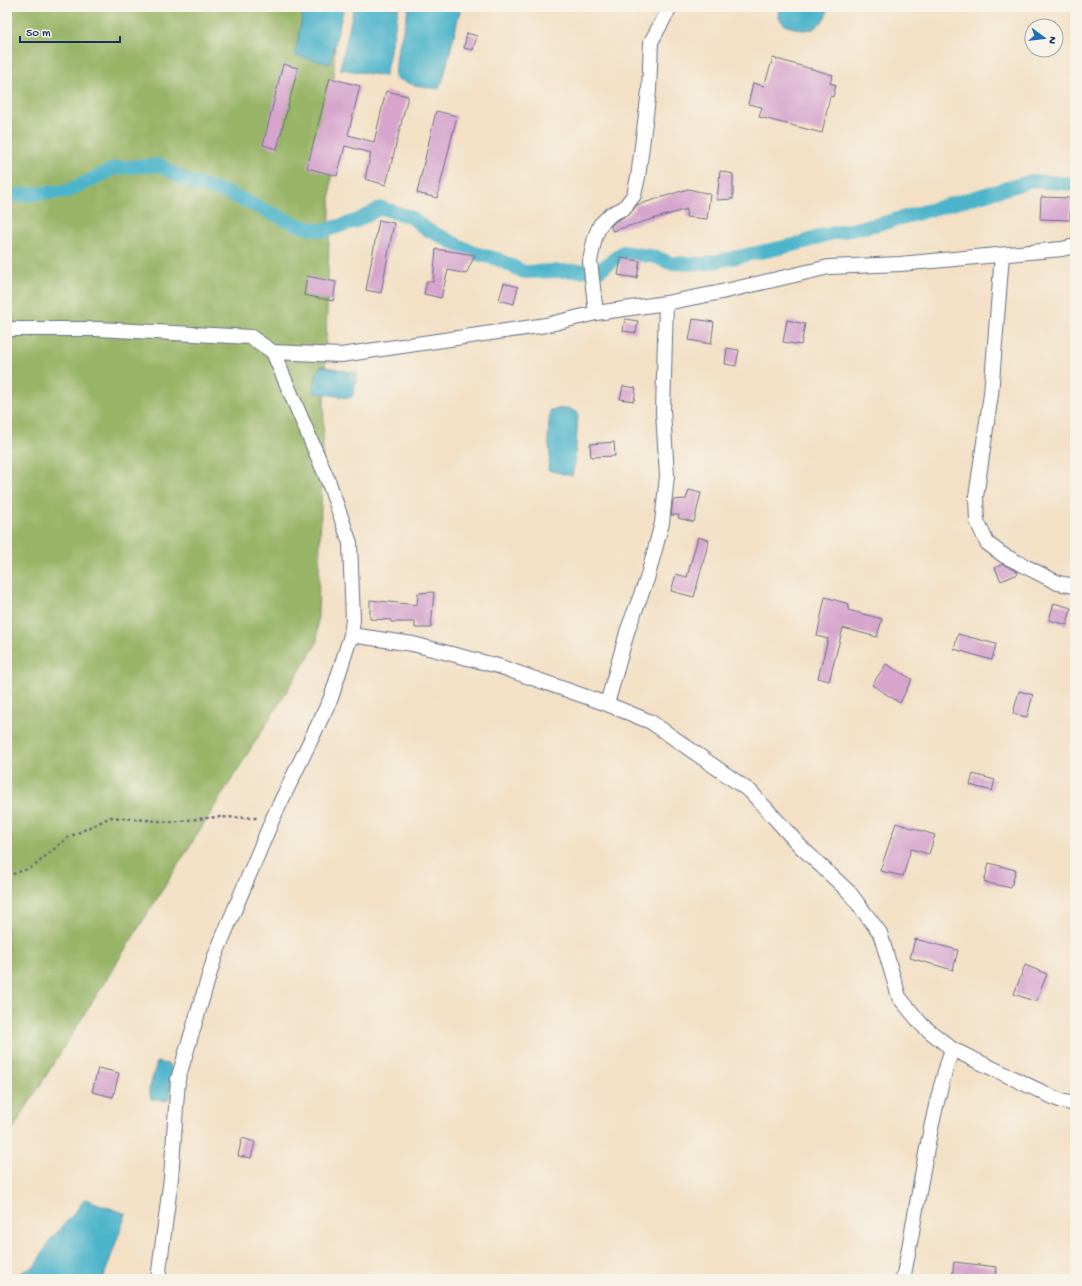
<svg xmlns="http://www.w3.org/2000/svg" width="1082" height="1286" font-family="'Gochi Hand',sans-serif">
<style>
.forest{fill:#98b466;stroke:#5a7262}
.water{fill:#4bb4ca;stroke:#337294}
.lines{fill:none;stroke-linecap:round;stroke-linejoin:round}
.canal{stroke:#4bb4ca;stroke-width:14}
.building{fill:#d6a4cd}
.minor-casing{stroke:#676d82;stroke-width:16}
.path{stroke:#676d82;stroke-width:2.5;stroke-dasharray:3 3;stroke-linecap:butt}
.minor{stroke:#fff;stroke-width:14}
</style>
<rect width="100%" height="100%" fill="#f7f3e8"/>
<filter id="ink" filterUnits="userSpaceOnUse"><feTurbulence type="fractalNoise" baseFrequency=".025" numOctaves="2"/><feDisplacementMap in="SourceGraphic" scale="8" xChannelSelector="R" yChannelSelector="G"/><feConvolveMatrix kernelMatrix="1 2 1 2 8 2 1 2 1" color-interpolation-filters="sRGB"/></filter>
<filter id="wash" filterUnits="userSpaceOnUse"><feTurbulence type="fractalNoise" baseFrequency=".012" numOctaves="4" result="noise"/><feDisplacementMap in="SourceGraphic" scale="16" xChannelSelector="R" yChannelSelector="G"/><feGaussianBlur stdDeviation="0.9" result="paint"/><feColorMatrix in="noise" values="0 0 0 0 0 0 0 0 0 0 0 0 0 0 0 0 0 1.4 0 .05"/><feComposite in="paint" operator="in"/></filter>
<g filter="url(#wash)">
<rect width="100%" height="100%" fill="#f3e0c5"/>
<path class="forest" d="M7,7H336L317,643L7,1138Z"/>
<path class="water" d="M304,7H344L330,64L295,55Z
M354,7H399L385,76L340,69Z
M409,7H461L443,80L438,89L414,85L395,78L397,54Z
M779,7H828L829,8L824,20L813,29L803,30L786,26L778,17Z
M321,366L357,373L353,396L349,398L313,392L317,371Z
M567,408L578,413L575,462L572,476L548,470L550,456L548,437L550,410Z
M157,1062L168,1064L171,1067L170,1096L167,1101L151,1099L149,1090Z
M85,1199L126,1214L103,1279H7L35,1266L50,1240L71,1217Z"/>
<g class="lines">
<path class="canal" d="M7,196L68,191L115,168L159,165L187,181L230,194L297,225L323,231L356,221L381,208L411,217L426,229L474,253L497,259L524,272L600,270L623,252L656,257L670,263L704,264L798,244L825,235L884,223L1032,181L1075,184"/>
</g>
<g id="blocks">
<path class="building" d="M467,33L477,36L473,50L464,48Z
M773,58L833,75L830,83L836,85L833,97L830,96L822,133L759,117L762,107L748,104L753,83L764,86Z
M283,64L298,68L277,149L263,145Z
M330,78L360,86L348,135L374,142L386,91L408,96L386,185L365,179L371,153L345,146L337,176L307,168Z
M436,111L457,116L437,198L417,193Z
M720,171L733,174V199L717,200Z
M688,189L710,194L707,219L686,217L687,209L612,231L611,226L616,221L630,214L637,205Z
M1041,197L1071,198L1070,220L1040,219Z
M379,220L394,223L381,293L366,290Z
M436,249L475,255L466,274L448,270L441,298L424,294L427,281L433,282Z
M621,258L640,261L637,278L618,275Z
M307,276L336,282L333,301L304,295Z
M504,283L518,287L514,304L499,300Z
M625,319L638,321L636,333L623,331Z
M693,319L714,322L711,344L689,340Z
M787,320L805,324L801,345L783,342Z
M727,348L739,350L736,366L725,364Z
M623,386L636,388L634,401L620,399Z
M614,442L615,456L591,457L590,444Z
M689,490L701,493L694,522L678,518L679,515H671L673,500L686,499Z
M698,537L709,540L694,597L671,591L676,574L687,577Z
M1003,564L1017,572L1018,574L1001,581L995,568Z
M434,592L431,628H415V622H391V620L370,619V600L417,605L418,593Z
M825,597L849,604L848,610L882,619L877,637L843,628L829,681L818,678L828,639L817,636Z
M1054,603L1071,608L1067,625L1049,620Z
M958,634L996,644L992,660L954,649Z
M886,664L912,679L900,703L872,685Z
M1019,691L1033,695L1027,717L1013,714Z
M973,774L995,780L992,791L970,785Z
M896,823L935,835L929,854L911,849L903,876L880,871Z
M989,863L1016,870L1011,888L984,882Z
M915,939L958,950L953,970L910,958Z
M1025,965L1047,974L1036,1002L1014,994Z
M98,1068L119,1073L113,1097L92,1092Z
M242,1138L255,1142L251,1158L238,1156Z
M954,1262L997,1267L996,1279H952Z"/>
</g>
</g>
<g filter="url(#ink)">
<use href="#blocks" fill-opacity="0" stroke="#676d82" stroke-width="1"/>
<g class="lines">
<g class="minor-casing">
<path id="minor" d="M1002,255L991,394L976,497L977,521L987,543L1003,555L1058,583L1075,586
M596,313L590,261L595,237L600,225L611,214L624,208L634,195L638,177L649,91L651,42L670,7
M7,329H97L251,337L273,352L341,355L546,325L596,313L666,303L717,293L829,267L900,264L1062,249L1075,246
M273,352L329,483L350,543L353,620L351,635L413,644L498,666L607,704L651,722L751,792L801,847L849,892L880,933L899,997L922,1025L952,1049L1061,1101L1075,1104
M607,704L628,629L647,579L662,523L667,476L663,411L666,303
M158,1279L171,1178L178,1079L215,956L273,818L331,698L351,635
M903,1279C919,1202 927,1124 952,1049"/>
</g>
<path class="path" d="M7,876L33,867L67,838L111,817L170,822L216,817L258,818"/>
<use href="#minor" class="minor"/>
</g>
</g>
<rect width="1082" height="1286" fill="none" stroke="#f7f3e8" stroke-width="24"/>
<g transform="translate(1044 38) rotate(105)"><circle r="19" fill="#f7f3e8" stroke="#9fa5b1"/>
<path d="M0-3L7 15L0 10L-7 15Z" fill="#1f6fb2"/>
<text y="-6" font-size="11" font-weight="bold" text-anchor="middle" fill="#1b2f5e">N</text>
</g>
<path d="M20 36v6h100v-6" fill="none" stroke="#1b2f5e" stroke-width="2"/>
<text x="26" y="36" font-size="12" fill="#1b2f5e" stroke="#f7f3e8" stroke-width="3" paint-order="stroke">50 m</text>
</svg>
